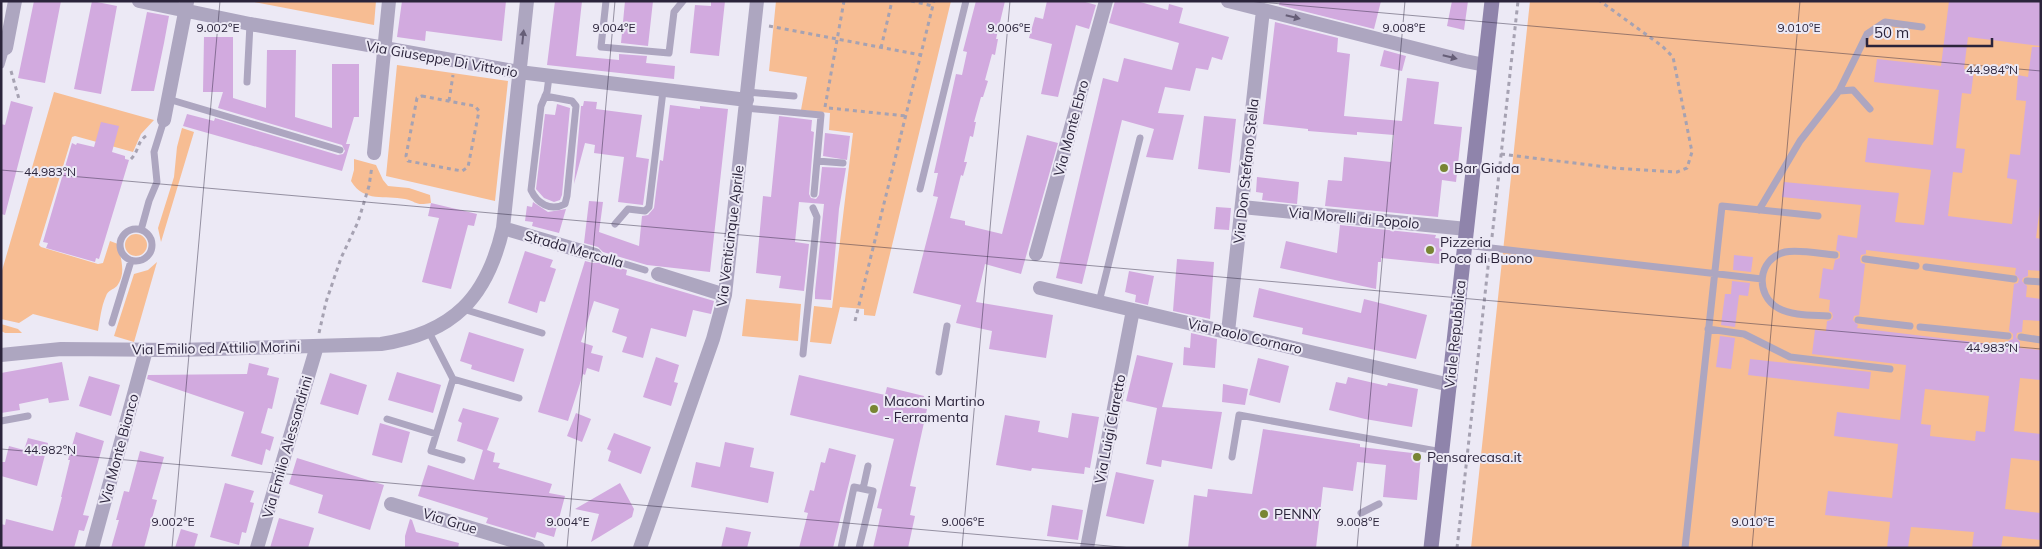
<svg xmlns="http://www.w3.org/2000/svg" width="2042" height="549" font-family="Mulish,sans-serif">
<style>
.green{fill:#f7bd93}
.building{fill:#d2aadf;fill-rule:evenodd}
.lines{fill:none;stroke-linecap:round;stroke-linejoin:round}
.path{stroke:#a6a2b2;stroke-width:3;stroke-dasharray:4 4;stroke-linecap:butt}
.lane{stroke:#ada6c0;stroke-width:7}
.street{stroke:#ada6c0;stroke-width:14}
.secondary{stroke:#8f84ab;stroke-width:15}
.oneway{fill:#665e77}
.ticks{fill:none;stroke:#2b243b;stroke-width:1;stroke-opacity:0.45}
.poi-dot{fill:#788533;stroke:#ece9f5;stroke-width:2}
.labels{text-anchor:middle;stroke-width:4;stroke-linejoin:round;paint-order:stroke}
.street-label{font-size:14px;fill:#2b243b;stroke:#ece9f5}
.poi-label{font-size:14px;fill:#2b243b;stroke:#ece9f5;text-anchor:start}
.ticks-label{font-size:12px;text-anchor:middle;fill:#2b243b;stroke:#ece9f5;stroke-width:4;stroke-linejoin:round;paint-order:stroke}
</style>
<rect width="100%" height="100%" fill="#ece9f5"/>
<path class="green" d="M249,1H376L374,25Z
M776,1H951L875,316L864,315V309L840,307L831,344L810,342L814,306L832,308L853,133L829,130L830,113L801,110L807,77L769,71Z
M1530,1H2041V548H1471Z
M397,65L508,81L495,201L386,176Z
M54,92L154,120L141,134L133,152L75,136L72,137L39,245L41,247L98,264L103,263L110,241L118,244C120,257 127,273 117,286C113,290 108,290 106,296C101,307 100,320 98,331L33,314L19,323L1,319V274Z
M182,128L194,132L161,242L158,228L174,177L177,147Z
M354,159L376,165L383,180L388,186L409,188L430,195L431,203C415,206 418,202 405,199C385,195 364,203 351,181L354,170Z
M125 245a11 11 0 1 1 22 0a11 11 0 1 1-22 0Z
M157,262L134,342L114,336L134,274L148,270Z
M746,299L801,304L798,341L742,336Z
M1,324L18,329L22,333H5L1,331Z"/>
<path class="building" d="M34,1H61L45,83L18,78Z
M92,1L117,6L101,94L74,89Z
M402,1H506L502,41L426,31L425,41L397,37Z
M555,1H582L576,56L619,60V54L647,56L646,63L675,66L674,79L547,65Z
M625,1H653L648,46L621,43Z
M711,1H725L719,56L690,53L695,5L711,6Z
M976,1H1005L996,39H998L995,55L992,54L985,80L988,81L983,97H981L974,122H976L973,137L970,136L964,162H967L963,176L961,175L950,218L965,221V225L1002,234L1027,135L1058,143L1021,274L985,264L976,302L1053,315L1046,358L989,349L992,331L956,323L961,305L913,293L938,197L933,196L938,173H934L956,74L962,75L967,52L963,51Z
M1047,1H1082L1096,5L1089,29L1076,25L1058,97L1041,94L1052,44L1029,38L1035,17L1043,19Z
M1115,1H1137L1168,10L1169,4L1183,8L1179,23L1229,37L1222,60L1212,57L1208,70L1196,68L1190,91L1165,87L1158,113L1184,115L1173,160L1146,157L1154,129L1122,120L1082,284L1056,278L1103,78L1118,82L1124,58L1172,70L1179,43L1109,23Z
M1280,1H1381L1374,29L1279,5Z
M1452,1H1468L1464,30L1447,26Z
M1949,1H2041V46L1968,37L1964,69L1974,70L1971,94L1962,93L1956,148L1965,149L1962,173L1953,172L1948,216L2012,224L2017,180L2007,178L2010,154L2020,155L2026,101L2016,100L2018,75L2028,77L2032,47H2041V198L2036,238L2041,239V271L2028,270V276L2023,278L2022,281L2027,286L2026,297L2041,299V321L2023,320L2022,332L2017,333L2016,337L2020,342V348L2041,350V380L2020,378L2014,431L2041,434V461L2011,458L2005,509L2041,513V540L2003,536L2001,548H1972L1974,532L1911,527L1908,548H1887L1890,522L1825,515L1828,491L1892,498L1898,444L1834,436L1837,412L1900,420L1906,365L1812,354L1815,330L1826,331L1827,321L1831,320L1833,317L1832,313L1829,311L1830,300L1819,298L1823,268L1833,270L1835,260L1840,258V252L1836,250L1838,235L1857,238L1861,205L1782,197L1784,182L1899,193L1895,222L1924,225L1931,170L1865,162L1868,138L1933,145L1939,90L1874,82L1877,59L1941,66ZM1866,250L2016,268L2015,274L2019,279L2018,283L2014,284L2009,331L2013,334V339L2008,341L2007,346L1857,328L1858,325L1853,320L1854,316L1859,315L1865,264L1861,263L1860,259L1861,255L1866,254ZM1925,389L1989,396L1985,432L1976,431L1975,441L1930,436L1931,425L1921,424Z
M147,12L169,16L164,43L154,91H131Z
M1275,22L1338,38L1337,52L1350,54L1344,116L1402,121L1407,78L1439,82L1434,124L1462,127L1456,182L1442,180L1438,217L1325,206L1328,180L1342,181L1344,157L1391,162L1394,135L1357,132V135L1308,131V129L1263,124Z
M204,37H233V98L266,108L267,50H296L295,117L332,128V64H359V117H354L346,144H350L342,171L183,126L187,114L214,121L215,118L338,155L343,154L345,151L342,145L218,108L223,92H203Z
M1384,50L1406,56L1402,71L1380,66Z
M11,101L33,107L5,215L1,214V124L5,125Z
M584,101L597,102L596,109L642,115L636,157L649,159L643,205L618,202L624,157L594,153L595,145L585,143L574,184L581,106H583Z
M557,104L570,108L562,195L560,200L554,202L544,198L536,189L545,114L555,115Z
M670,105L700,109V106L728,109L710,272L647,265L603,252L598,247L584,243L589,201L603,202L599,232L639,246L642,216L648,215L654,208L660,160L663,161Z
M779,116L812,120L811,131L814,132L809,194L811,198L816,199L819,195L822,167L846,168L839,209L831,300L815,299V292L824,204L799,202L795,242L809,244L804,291L779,288L781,276L756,273L763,196L771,197Z
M1204,116L1236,119L1230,173L1198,169Z
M101,122L119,126L112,152L125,156V159L129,160L99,259L96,258L95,262L46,248L48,243L43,242L72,143L76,145L77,143L94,147Z
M825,133L850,136L847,160L823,156Z
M1257,177L1299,182L1297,204L1262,200L1263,193L1256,192Z
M533,202L548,212L566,209L559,233L532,226L533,222L525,221L527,206L532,207Z
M431,203L477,214L474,226L468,225L451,289L422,282L439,218L428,216Z
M1216,207L1231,208L1229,230L1214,229Z
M1340,225L1436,235L1435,238L1443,239L1440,264L1381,258V262H1378L1376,289L1280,268L1286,241L1337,253Z
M525,251L553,260L550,267L556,269L545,302L540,301L537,313L508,303Z
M1734,255L1753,257L1751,272L1733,270Z
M1177,259L1214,262L1210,319L1173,311Z
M585,261L593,263L600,262L627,270L626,275L714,301L711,314L693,310L686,337L651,328L643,358L622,352L627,337L612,332L619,309L594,301L581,342L593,346L591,353L603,356L599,372L587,368L585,375L583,374L568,421L538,412Z
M1129,271L1154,276L1148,305L1135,302L1136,295L1125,292Z
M1732,281L1750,283L1748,296L1739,295L1735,327L1721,325L1725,294H1731Z
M1259,288L1361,313L1364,299L1427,315L1416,359L1302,334L1303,328L1253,317Z
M469,332L524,349L514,382L471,369L472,365L460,361Z
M1191,333L1217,339L1215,368L1183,365L1184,347L1190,348Z
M1720,336L1735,338L1731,369L1716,367Z
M1137,355L1173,363L1162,407L1222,412L1212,469L1162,460L1161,467L1146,464L1157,408L1126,401Z
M656,357L679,365L674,382L678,383L671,406L643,397Z
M1258,358L1289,366L1280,403L1249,395Z
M1750,359L1871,372L1869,389L1748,375Z
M62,362L69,400L49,403L48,398L19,404L20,410L1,413V373Z
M249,363L269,368L267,375L279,378L272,409L268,408L261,433L274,437L270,451L266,449L262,465L231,456L244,412L147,379L148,375L247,374Z
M397,372L441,385L433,413L388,400Z
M330,373L367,385L358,415L320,404Z
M799,375L885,395L887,387L924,396L921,408L927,409L910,486L916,487L910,515L915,516L908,548H873L882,509L877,508L894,439L790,415Z
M89,376L120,385L111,416L79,406Z
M1348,377L1387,386L1388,383L1418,389L1412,427L1365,419L1329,410L1336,382L1346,384Z
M1223,384L1248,389L1245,405L1222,402Z
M463,408L499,418L487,450L495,453L493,462L500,463L498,468L552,484L549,493L565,496L554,537L537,532L535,538L486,523L488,518L418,496L428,465L474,480L483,450L457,441L462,423L458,421Z
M576,413L591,419L582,442L567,436Z
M1072,413L1099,417L1090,468L1085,467L1084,474L1032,468L1031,471L996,465L1005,415L1040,421L1038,432L1068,438Z
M380,423L410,432L402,463L372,455Z
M1263,429L1360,444V447L1421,454L1417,500L1383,497L1386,465L1357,462L1353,491L1323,487L1316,548H1188L1194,495L1207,497L1208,489L1252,494Z
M76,432L104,441L83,515L89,516L84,531L79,530L74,548H1V524L5,525L6,519L53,531L62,497H61L70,460H68Z
M614,433L651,447L641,474L608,461L611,451L607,449Z
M28,438L48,443L37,486L1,476V462H5L9,446L24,450Z
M725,442L754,448L750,467L774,472L768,503L691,487L696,462L720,467Z
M829,448L856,455L833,548H799L808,513L804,512L810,490L814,491L821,462L825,463Z
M140,451L164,457L152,499L157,500L144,548H111L119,520H116L124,491L129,492Z
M297,458L384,485L370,530L318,513L323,495L289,484Z
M1116,472L1154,480L1144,524L1106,516Z
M225,483L254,491L250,502L254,503L246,533L242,532L239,545L210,537Z
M620,483L634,509L632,517L591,542L599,514L575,509Z
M1052,505L1083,510L1078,540L1047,536Z
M279,518L314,528L308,548H270Z
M410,519L412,520L416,532L459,543L458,548H405V536Z
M726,527L751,532L747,548H721Z
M181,529L198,534L194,548H175Z"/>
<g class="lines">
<path class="path" d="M911,1L933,6
M769,26L921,55
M881,48L892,1
M11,71L19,99
M422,96L475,106L479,111L468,167L462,171L408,161L406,156L417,98Z
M449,101L453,75
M825,107L844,1
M829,108L906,116
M1501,154L1614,168L1677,172L1687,168L1692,152L1673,57L1662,46L1600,1
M131,159C140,150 136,141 149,134
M1492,237L1518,1
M855,321L934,1
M319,333L326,302L341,258L358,222L369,186L372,166
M1457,548L1489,258"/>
<path class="lane" d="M606,1L601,47L669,53L674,12L683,1
M1,65L6,48
M247,82L250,24
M1839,91L1853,90L1870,109
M747,92L794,96
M545,96L572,101L576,106L567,196L565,204C550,212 537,203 531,190L541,106L547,92L549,77
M168,99L340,150
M745,108L821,115L814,194
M817,161L843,163
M920,189L966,1
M1759,210L1800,141L1839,91L1867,34L1885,22L1922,27
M615,224L628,209L645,211L649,207L663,91
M120 245a16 16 0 1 1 32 0a16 16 0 1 1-32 0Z
M141,230L149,201L157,182L154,152L164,120
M1465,245L1762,279
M595,255L645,270
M1865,259L1916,266
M1926,267L2014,279
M2027,281L2041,282
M1099,302L1140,138
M463,309L542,333
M1828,316C1813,315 1792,316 1778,308C1755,295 1757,259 1785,252C1798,249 1822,254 1835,255
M1858,320L1910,326
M112,323L131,261
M1920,327L2008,336
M1708,329L1744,334L1790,357L1890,369
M429,332L453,379L519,398
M2021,337L2041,340
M803,354L817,217L813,208
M939,372L947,326
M453,379L431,451L462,460
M387,419L436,434
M1,421L28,416
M1232,457L1239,415L1442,452
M863,489L868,466
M1361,513L1379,504
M841,548L854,487L873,491L859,548
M1685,548L1722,206L1818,216"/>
<path class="street" d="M139,1L250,24L519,72L747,100
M1228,1L1465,61L1485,65
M1,47L6,48L15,1
M164,120L187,2
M374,153L389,1
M1242,207L1467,229
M503,228L595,255
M1036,254L1106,1
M658,274L725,295
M1040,288L1450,385
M1228,332L1263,10
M1,355L61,349L179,350L381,344C453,333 487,298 503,228L527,1
M391,504L538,548
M92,548L146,350
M257,548L317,346
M640,548L713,339L725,295L757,1
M1087,548L1133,310"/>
<path class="secondary" d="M1431,548L1492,1"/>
</g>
<defs><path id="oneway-solid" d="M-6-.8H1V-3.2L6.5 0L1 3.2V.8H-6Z" transform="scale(1.25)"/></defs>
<g class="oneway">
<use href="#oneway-solid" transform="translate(1293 17) rotate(14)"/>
<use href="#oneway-solid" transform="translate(523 37) rotate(-84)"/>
<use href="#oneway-solid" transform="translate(1450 57) rotate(14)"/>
</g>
<path class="ticks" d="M1248,1L2041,71M1,170L2041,349M1,449L1132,548M172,548L220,1M567,548L615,1M962,548L1010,1M1357,548L1405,1M1752,548L1800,1"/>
<g class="poi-dot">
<circle cx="1444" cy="168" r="5"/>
<circle cx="1430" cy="250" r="5"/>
<circle cx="874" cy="409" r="5"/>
<circle cx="1417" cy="457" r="5"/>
<circle cx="1264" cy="514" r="5"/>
</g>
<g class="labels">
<g class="street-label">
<text transform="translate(442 59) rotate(10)" y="5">Via Giuseppe Di Vittorio</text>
<text transform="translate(1071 128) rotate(-75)" y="5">Via Monte Ebro</text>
<text transform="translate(1246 171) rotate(-84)" y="5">Via Don Stefano Stella</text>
<text transform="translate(1354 218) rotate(5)" y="5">Via Morelli di Popolo</text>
<text transform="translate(730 236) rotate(-83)" y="5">Via Venticinque Aprile</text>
<text transform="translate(574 249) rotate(16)" y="5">Strada Mercalla</text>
<text transform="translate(1455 334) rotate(-84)" y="5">Viale Repubblica</text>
<text transform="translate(1245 336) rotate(13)" y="5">Via Paolo Cornaro</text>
<text transform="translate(216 348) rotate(-1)" y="5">Via Emilio ed Attilio Morini</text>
<text transform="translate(1110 429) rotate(-79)" y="5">Via Luigi Claretto</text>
<text transform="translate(287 447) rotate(-74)" y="5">Via Emilio Alessandrini</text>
<text transform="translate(119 449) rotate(-75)" y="5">Via Monte Bianco</text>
<text transform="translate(450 521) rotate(17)" y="5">Via Grue</text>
</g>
<g class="poi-label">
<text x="1454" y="173">Bar Giada</text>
<text x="1440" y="247">Pizzeria<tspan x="1440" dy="16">Poco di Buono</tspan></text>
<text x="884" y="406">Maconi Martino<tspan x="884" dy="16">- Ferramenta</tspan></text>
<text x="1427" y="462">Pensarecasa.it</text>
<text x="1274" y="519">PENNY</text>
</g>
</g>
<g class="ticks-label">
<text x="218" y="32">9.002°E</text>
<text x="614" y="32">9.004°E</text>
<text x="1009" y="32">9.006°E</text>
<text x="1404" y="32">9.008°E</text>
<text x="1799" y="32">9.010°E</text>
<text x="1992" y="74">44.984°N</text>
<text x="50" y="176">44.983°N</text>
<text x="1992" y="352">44.983°N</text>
<text x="50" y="454">44.982°N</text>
<text x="173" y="526">9.002°E</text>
<text x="568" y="526">9.004°E</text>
<text x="963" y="526">9.006°E</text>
<text x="1358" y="526">9.008°E</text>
<text x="1753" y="526">9.010°E</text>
</g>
<rect width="2042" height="549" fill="none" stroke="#2b243b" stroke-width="5"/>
<path d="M1867 38v8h125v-8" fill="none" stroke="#2b243b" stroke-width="2.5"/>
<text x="1874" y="38" font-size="15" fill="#2b243b" stroke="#ece9f5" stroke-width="4" paint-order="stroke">50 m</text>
</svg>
